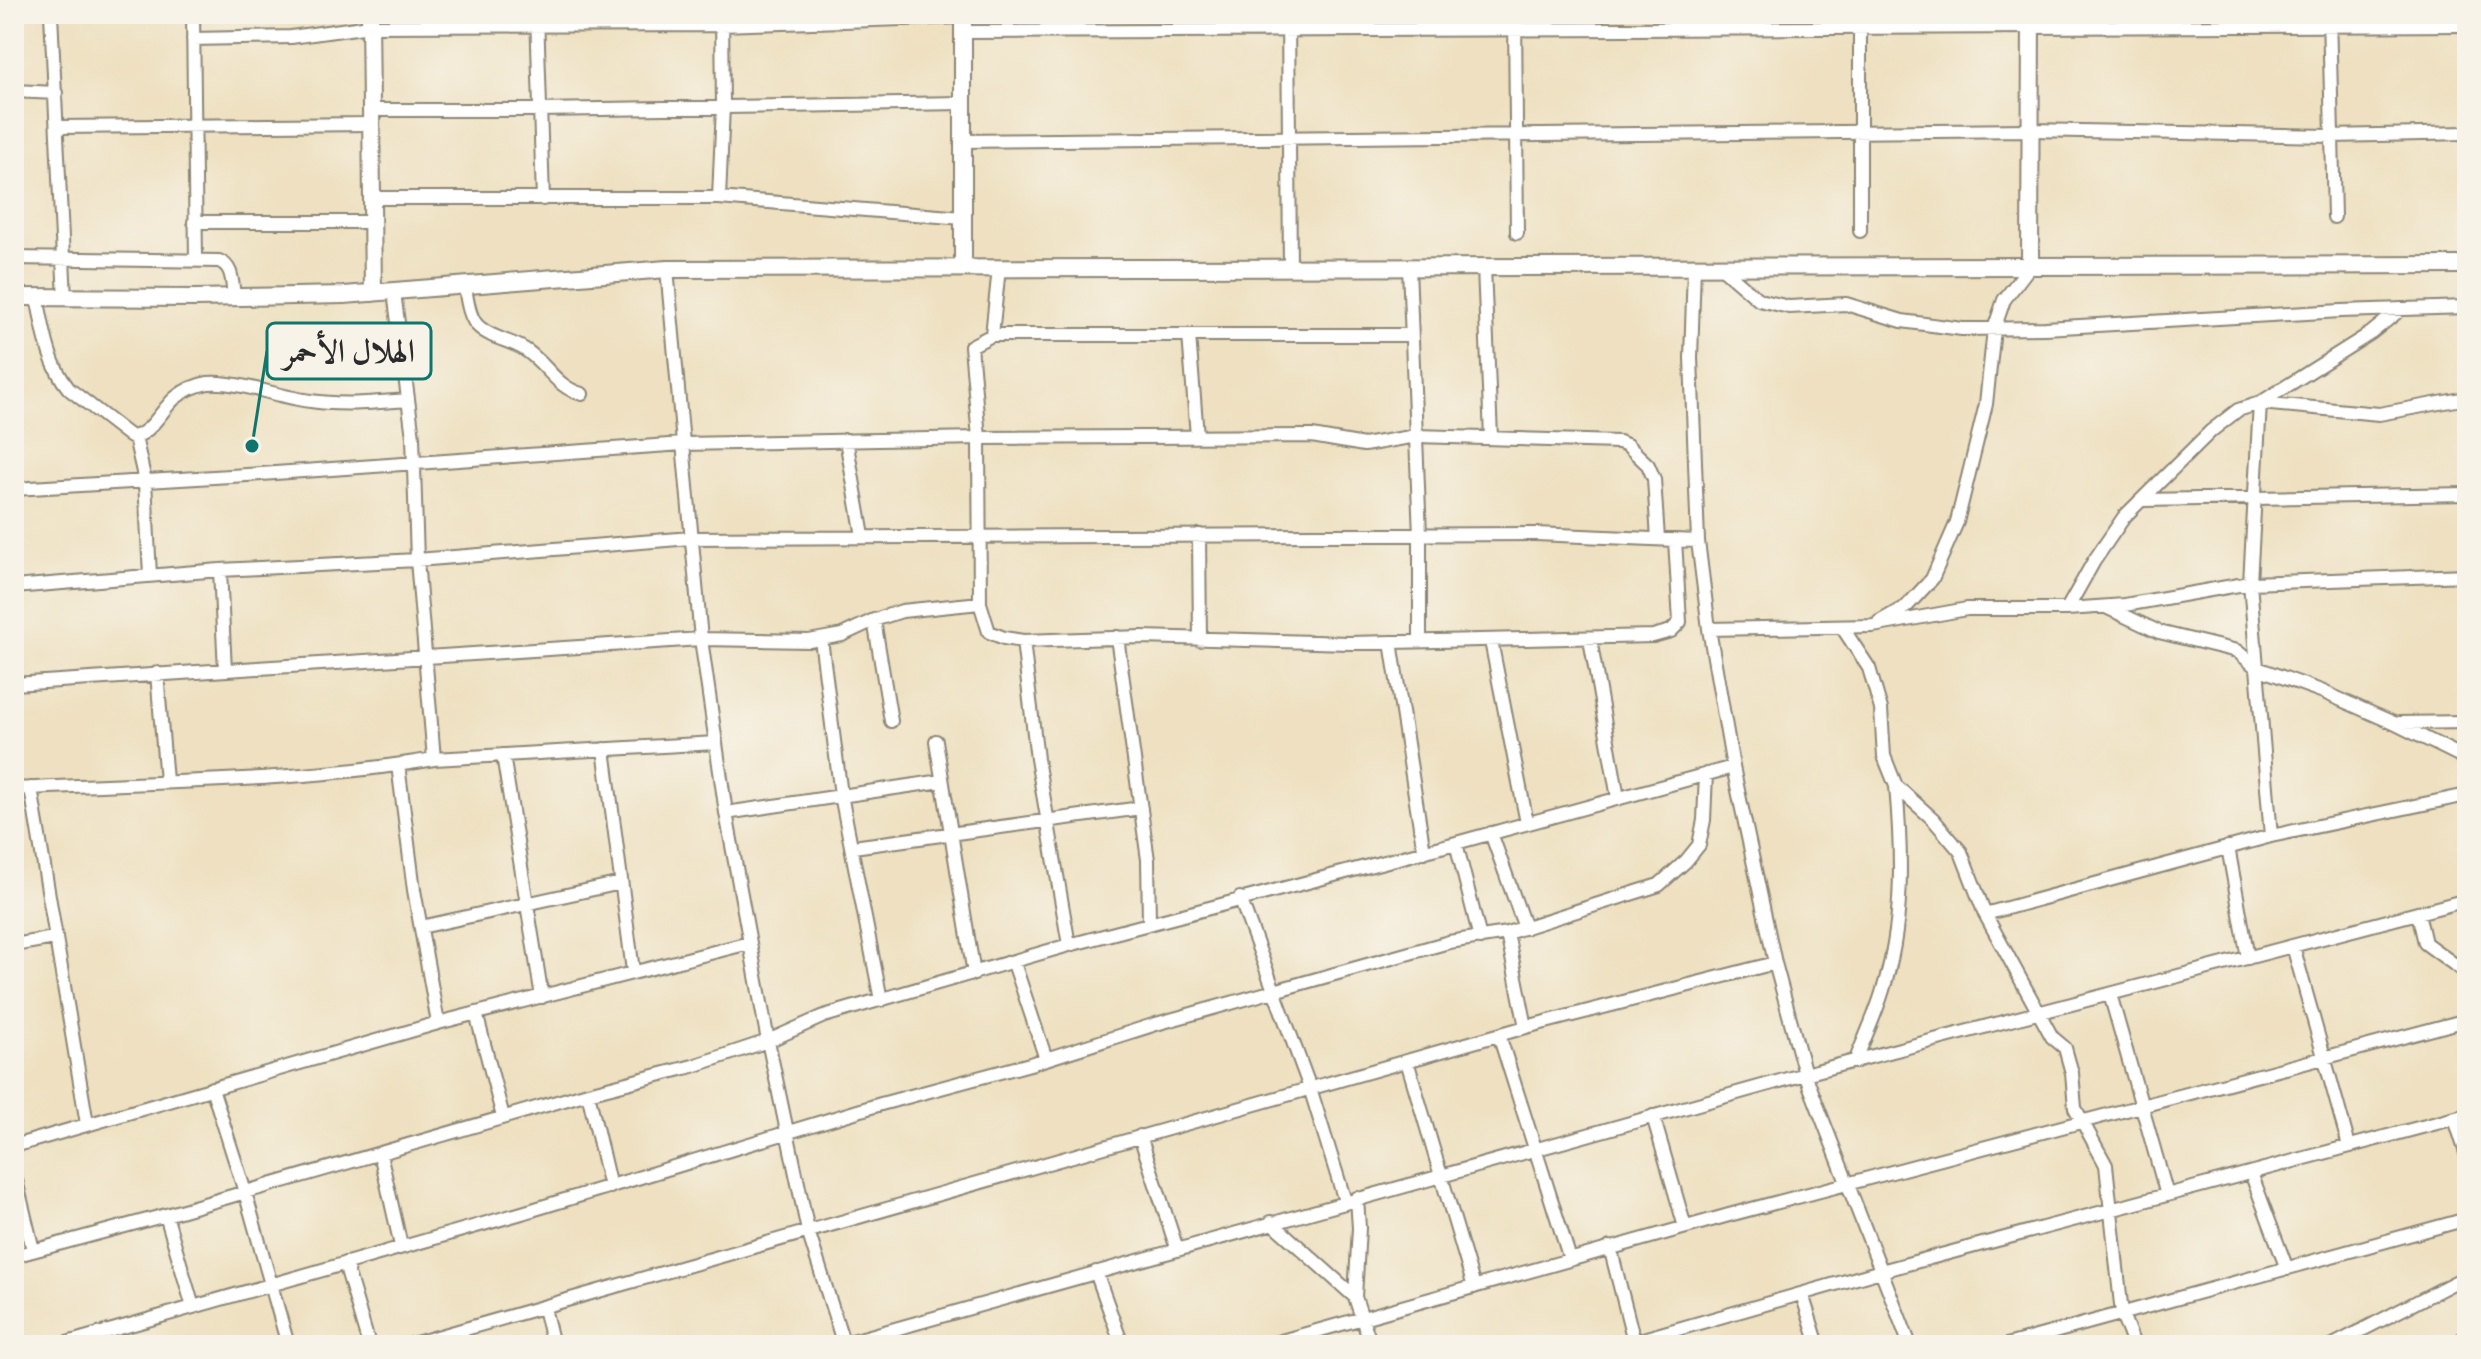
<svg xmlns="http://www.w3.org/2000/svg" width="2481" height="1359" font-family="'IM FELL Double Pica',Amiri,serif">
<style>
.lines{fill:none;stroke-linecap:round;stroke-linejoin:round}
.street-casing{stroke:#8c8676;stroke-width:16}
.secondary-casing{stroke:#8c8676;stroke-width:20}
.street{stroke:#fff;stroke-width:12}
.secondary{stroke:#fff;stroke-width:16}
.leader{fill:none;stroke:#0f766e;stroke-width:3}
.callout-dot{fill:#0f766e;stroke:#f7f3e8;stroke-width:3}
.callout{fill:#f7f3e8;stroke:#0f766e;stroke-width:3}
.callout-label{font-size:32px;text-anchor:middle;font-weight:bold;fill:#2b2b2b}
</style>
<rect width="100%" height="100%" fill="#f7f3e8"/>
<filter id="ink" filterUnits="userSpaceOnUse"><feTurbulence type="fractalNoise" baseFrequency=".0125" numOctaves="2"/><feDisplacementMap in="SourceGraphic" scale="16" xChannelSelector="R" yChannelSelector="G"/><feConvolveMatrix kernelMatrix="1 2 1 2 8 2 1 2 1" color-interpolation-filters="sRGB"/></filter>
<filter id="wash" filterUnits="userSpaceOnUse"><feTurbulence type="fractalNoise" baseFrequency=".006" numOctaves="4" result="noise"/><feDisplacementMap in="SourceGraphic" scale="32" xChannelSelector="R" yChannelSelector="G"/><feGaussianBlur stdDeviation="1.8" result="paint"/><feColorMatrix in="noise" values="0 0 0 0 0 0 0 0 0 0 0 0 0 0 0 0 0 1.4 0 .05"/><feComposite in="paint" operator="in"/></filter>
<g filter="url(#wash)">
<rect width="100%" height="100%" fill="#eee0c0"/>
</g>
<g filter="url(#ink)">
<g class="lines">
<g class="street-casing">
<path id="street" d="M51,14L65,299
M193,14L196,260
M537,14L543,199
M1288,14L1290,268
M1515,14L1517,233
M2329,14L2334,217
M963,32L2467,25
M193,39L291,37L370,26L721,25L963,17
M14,91L56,93
M371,110H539L963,103
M58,127L370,124
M963,141L2030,130L2332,136L2467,133
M372,198H719L963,218
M719,198L723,106L722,14
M194,222H373
M1860,231V28
M14,258L219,261C233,266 232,283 234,296
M1409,267L1420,535V641
M1484,267L1491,438
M1694,267L1691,358L1698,541L1709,629L1733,767L1775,963L1805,1074L1910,1345
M1721,267L1759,300L1789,307L1846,304L1902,321L1962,329L2045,328L2341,311L2467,307
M667,269L701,639L726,813L768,1041L808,1231L844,1345
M465,287C467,299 469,319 479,327C492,339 510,340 524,349C546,362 556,388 582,394
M394,292L413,437L417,560L434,759
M37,297C44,330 47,362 69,389L131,437C149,437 162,409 175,398C185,390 196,385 208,383C232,380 278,396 304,400C339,406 373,403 408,400
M992,335L999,268
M1189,335L1197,436
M135,437L145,481L150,575
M846,440L863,536
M14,489L247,475L683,444L979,438L1312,436L1364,445L1416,436L1619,442L1627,445L1648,465L1654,479L1658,539
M2143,500L2467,494
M1199,535L1200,640
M220,570L225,670
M14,587L220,570L417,560L691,538L1536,534L1698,541
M980,603L979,438L971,346L992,335H1410
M2108,608L2159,632L2237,651L2257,668L2321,691L2396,724L2467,759
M2067,609L2094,561L2124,517L2211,431L2238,410L2260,403L2371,333L2401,309
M874,620L891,721
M1879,622L1907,606L1932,579L1957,522L1986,404L1994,329L2004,300L2030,266
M1842,627L1869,668L1881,709L1884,756L1896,786L1933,819L1961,852L1985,914L2052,1037L2065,1048L2072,1073L2075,1108L2106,1165L2122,1314L2134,1345
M1709,629L1873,626L1967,609H2067L2125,605L2250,583L2467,575
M1117,637L1148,860L1149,922
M821,639L841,795L881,1000
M1590,639L1618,798
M1023,641L1037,759L1069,945
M1491,641L1527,823
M1391,642L1424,852
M157,673L166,781
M14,684L701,639L809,641L842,635L874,620L902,611L980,603L989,632L1004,638L1023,641L1142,637L1349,643L1653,636L1671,631L1680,622L1675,540
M2399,723L2467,722
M936,741L974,974
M604,749L633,971
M503,755L542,997
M398,765L414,890L438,1023
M31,788L87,1124
M14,789C154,781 296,783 434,759L716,743
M726,813L942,781
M1491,833L1525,928
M2271,836L2250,583L2260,403L2379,414L2467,398
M1456,843L1480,938
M853,847L1141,808
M2228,847L2248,958
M1240,898L1310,1088L1345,1201
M2418,913L2425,943L2462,970L2467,980
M1985,914L2271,836L2467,795
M421,927L621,883
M1507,933L1526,1027
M14,945L54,938
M2293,946L2349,1146
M1014,963L1046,1059
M2110,994L2167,1195
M476,1013L503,1117
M1499,1035L1570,1259
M1407,1061L1474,1287
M1855,1062C1864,1039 1875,1016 1882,993C1904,927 1902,855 1896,786
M212,1088L245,1192L288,1345
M588,1093L610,1187
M1653,1116L1685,1227
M2455,1119L2467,1156
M1140,1136L1177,1249
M14,1146L438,1023L749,943
M380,1153L401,1246
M14,1172L33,1250
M2251,1173L2287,1269
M1357,1198L1359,1228L1355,1297L1371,1345
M166,1215L193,1307
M1271,1222L1355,1297
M1610,1247L1635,1345
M14,1256L166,1215L588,1093L693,1066L768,1041L824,1016L1069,945L1456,843L1733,767
M345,1263L369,1345
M1096,1272L1122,1345
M1802,1294L1818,1345
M544,1308L553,1345
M60,1345L522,1213L881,1104L1030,1064L1156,1024L1449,942L1507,933L1659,885L1686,861L1699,845L1704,820L1706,774
M409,1345L1526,1027L1775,963
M838,1345L1805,1074L2467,900
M1267,1345L1729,1215L2467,1020
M1622,1345L1881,1271L2467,1115
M2007,1345L2467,1219
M2333,1345L2467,1276
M2453,1345L2467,1336"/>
</g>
<g class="secondary-casing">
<path id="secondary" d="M370,14L373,293
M963,14V268
M2030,266L2031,14
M14,297L196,298L344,295L667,269L2467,265"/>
</g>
<use href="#street" class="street"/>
<use href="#secondary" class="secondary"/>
</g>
</g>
<path class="leader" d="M252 446L267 351"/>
<circle class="callout-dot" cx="252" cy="446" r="8"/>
<rect class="callout" x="267" y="323" width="164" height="56" rx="8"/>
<g class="callout-label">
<text x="349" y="362">الهلال الأحمر</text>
</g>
<rect width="2481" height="1359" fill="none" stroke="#f7f3e8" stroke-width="48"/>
</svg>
